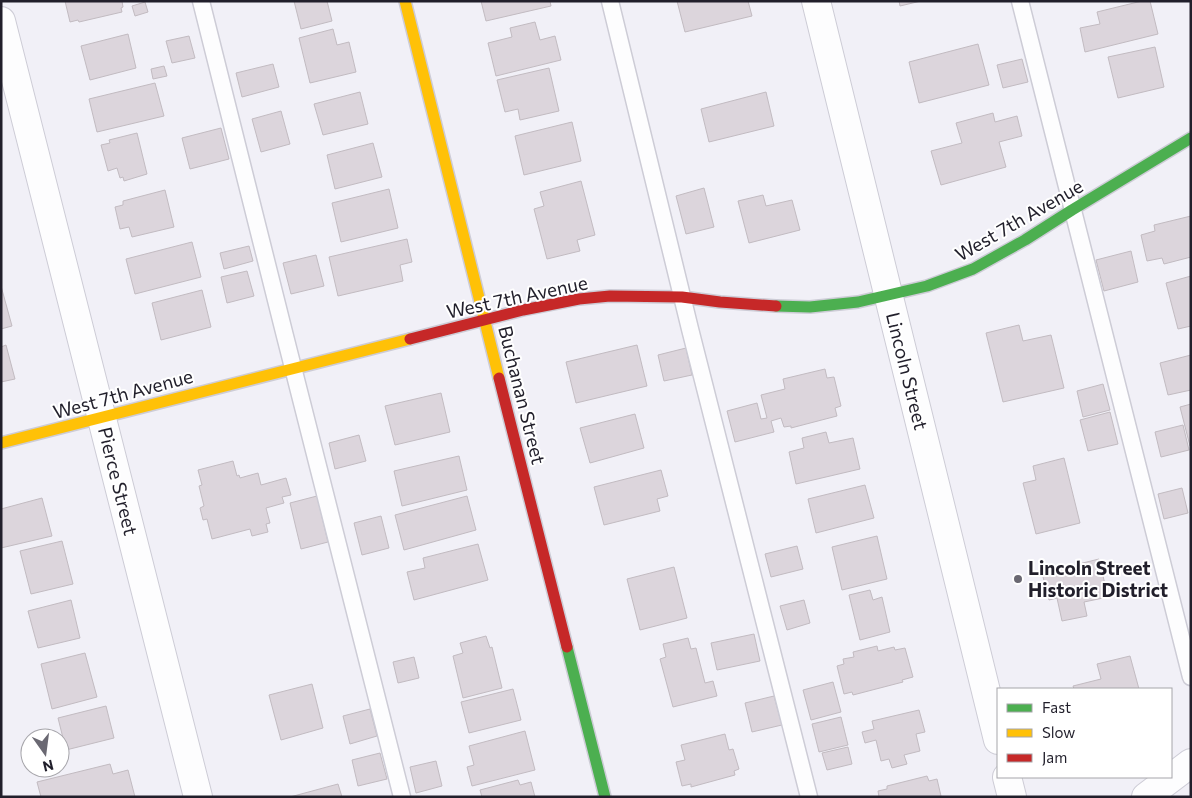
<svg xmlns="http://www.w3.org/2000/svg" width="1192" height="798" font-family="Commissioner,sans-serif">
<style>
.building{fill:#dcd5dc;stroke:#c2bbc1}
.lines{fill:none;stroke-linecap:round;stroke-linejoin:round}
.lane-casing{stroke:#cdccd6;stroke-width:19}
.street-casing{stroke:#cdccd6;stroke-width:30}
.fast-casing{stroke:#cdccd6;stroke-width:14}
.slow-casing{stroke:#cdccd6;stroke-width:14}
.jam-casing{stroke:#cdccd6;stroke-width:14}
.lane{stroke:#fdfdfe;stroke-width:16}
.street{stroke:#fdfdfe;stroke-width:28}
.fast{stroke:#4caf50;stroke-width:11}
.slow{stroke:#ffc107;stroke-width:11}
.jam{stroke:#c62828;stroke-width:11}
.poi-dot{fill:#6a6872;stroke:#fff;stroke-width:2}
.labels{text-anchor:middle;stroke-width:4;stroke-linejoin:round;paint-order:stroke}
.street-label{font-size:19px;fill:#211f2b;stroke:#fff}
.poi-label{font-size:19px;font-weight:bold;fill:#211f2b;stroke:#fff;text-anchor:start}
</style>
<rect width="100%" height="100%" fill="#f1f0f7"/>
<path class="building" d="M65,1H122L123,7L121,8L122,12L79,22L78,20L70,22Z
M294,1H327L332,21L301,29Z
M481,1H550L551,6L486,21Z
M677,1H748L752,16L685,32Z
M899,1H921L900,6Z
M1142,1H1150L1158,34L1085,52L1080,28L1100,24L1097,12Z
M145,2L148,12L135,16L132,6Z
M535,22L540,40L555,36L561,60L496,76L488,43L512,37L510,28Z
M333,29L337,45L349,42L356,72L310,83L299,38Z
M128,34L136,68L90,80L81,46Z
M189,36L195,58L172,63L166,41Z
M978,44L989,85L919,103L909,62Z
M1155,47L1164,87L1118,98L1108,57Z
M1022,59L1028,82L1003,88L997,65Z
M273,64L279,87L242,97L236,73Z
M164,66L167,76L153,79L151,69Z
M549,68L559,111L520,120L518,109L505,112L497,80Z
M155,83L164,116L97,132L89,99Z
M360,92L368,124L323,135L314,104Z
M766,92L774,126L709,142L701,109Z
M281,111L290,144L261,152L252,119Z
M993,113L995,122L1017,116L1022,136L999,142L1006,167L941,185L931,151L962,143L956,123Z
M572,122L581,161L524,175L515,136Z
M221,128L229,159L190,169L182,138Z
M137,133L147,174L124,181L123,177L120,178L117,168L108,171L101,145L110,143L109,140Z
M373,143L382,177L335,189L327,155Z
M581,181L595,235L577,240L580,251L547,259L534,209L544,206L540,192Z
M704,188L714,227L686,234L676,196Z
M389,189L398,228L341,242L332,203Z
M165,190L174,227L132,237L129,227L120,229L115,207L123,205V201Z
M763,195L766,206L792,200L800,230L749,243L738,201Z
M1191,216V257L1164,264L1162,258L1147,261L1141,235L1155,231L1154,225Z
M407,239L412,262L400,265L403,281L338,296L329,257Z
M192,242L201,277L135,294L126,259Z
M249,246L253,261L224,269L220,253Z
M1131,251L1138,282L1104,291L1096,260Z
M316,255L324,286L291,294L283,263Z
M247,271L254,296L227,303L221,277Z
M1191,276V326L1178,329L1166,283Z
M1,286L12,326L1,329Z
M202,290L211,327L161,340L152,303Z
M1019,325L1023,341L1051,335L1064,388L1003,402L986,333Z
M6,345L15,379L1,382V347Z
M637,345L647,386L576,403L566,362Z
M686,348L692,375L664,381L658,355Z
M1191,355V390L1168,395L1160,363Z
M825,369L827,378L834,377L841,406L835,408L837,416L791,428V426L784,427L781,418L771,421L774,432L735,442L727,411L757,403L761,419L767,418L761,395L785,389L783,379Z
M1103,384L1110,410L1083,417L1077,391Z
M441,393L450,432L395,445L385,406Z
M1191,404V445L1190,446L1180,407Z
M1110,412L1118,444L1088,451L1080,420Z
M635,414L644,448L590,463L580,428Z
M1183,425L1189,450L1161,457L1155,432Z
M826,432L829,443L853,438L860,469L796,484L789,452L804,448L802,438Z
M359,435L366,461L335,469L329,443Z
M459,456L467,490L402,506L394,471Z
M1064,458L1080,523L1036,534L1023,483L1036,480L1033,466Z
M233,461L237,476L239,475L240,478L258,473L261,485L286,478L291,495L282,497L284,503L266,508L270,523L266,524L268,532L252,536L250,529L212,539L207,519L203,520L200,508L204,506L199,486L202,485L198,470Z
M661,470L668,496L657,499L660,511L604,525L594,487Z
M865,485L874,518L816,533L808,499Z
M1182,488L1188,513L1164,519L1158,494Z
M317,496L328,542L301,549L290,503Z
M467,496L476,530L404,550L395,515Z
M42,498L52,536L1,548V509Z
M381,516L389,548L362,555L354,523Z
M877,536L887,579L842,590L832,547Z
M62,541L73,584L31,594L20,551Z
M478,544L488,580L414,600L407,572L425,568L423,558Z
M797,546L803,569L771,577L765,554Z
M1099,559L1108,597L1084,602L1087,616L1062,621L1057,598L1049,600L1042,573Z
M674,567L687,618L640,630L627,579Z
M870,590L873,600L882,597L890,632L860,640L849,595Z
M71,600L80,638L38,648L28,611Z
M804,600L810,623L787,630L780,606Z
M754,634L760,661L717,670L711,643Z
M486,636L490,648L492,647L502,688L463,698L453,656L463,653L460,643Z
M688,638L691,649L696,648L705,683L713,681L717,696L673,707L660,659L666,657L663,644Z
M877,646L878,651L894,647L895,650L905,648L913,677L902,680L903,682L853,695L852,692L844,694L837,666L844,664L843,659L854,657L853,652Z
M85,653L97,697L52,709L41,664Z
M1130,656L1139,689H1074L1073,686L1101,679L1097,664Z
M414,657L419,678L398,683L393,662Z
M833,682L841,712L811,720L803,690Z
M312,684L323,728L281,740L269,695Z
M513,689L521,720L469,733L461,702Z
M774,696L782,725L752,732L745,703Z
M106,706L114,738L66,750L58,718Z
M370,709L377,736L350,744L343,716Z
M919,710L925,732L916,734L920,751L904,755L907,764L892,768L889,759L881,761L876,740L865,743L862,732L874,729L872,721Z
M841,717L848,745L819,752L812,724Z
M525,731L535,770L472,786L467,767L474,765L469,746Z
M725,734L729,750L733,749L739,769L734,771L735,775L691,787V784L682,786L676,762L685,760L681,745Z
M848,747L852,764L827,770L822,753Z
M380,753L387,779L358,786L352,760Z
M436,761L442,786L416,793L410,767Z
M110,764L113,774L128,770L135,797H41L37,782Z
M927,776L929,781L937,779L941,796L937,797H879L878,791L887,789V786Z
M518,780L520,785L531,782L535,797H482L480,790Z
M338,784L342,797H290Z"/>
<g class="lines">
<g class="lane-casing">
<path id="lane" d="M201,1L285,336L402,797
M610,1L690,329L809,797
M1020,1L1191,677"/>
</g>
<g class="street-casing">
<path id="street" d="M816,1L998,740
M1,21L198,797
M1007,777L1012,797
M1146,797L1191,763"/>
</g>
<g class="fast-casing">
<path id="fast" d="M776,306L810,307L858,302L927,286L973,269L1025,240L1072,210L1191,138
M567,647L605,797"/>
</g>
<g class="slow-casing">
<path id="slow" d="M405,1L499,378
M1,443L410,339"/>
</g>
<g class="jam-casing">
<path id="jam" d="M410,339L523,310L579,299L610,296L682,297L720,302L776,306
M499,378L567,647"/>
</g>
<use href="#lane" class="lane"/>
<use href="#street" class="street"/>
<use href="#fast" class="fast"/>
<use href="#slow" class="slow"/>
<use href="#jam" class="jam"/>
</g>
<circle class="poi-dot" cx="1018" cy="579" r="5"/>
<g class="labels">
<g class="street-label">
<text transform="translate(1019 220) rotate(-30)" y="7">West 7th Avenue</text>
<text transform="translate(517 297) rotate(-12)" y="7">West 7th Avenue</text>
<text transform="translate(907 371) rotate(76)" y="7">Lincoln Street</text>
<text transform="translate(123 394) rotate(-15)" y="7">West 7th Avenue</text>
<text transform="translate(522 395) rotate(76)" y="7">Buchanan Street</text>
<text transform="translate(118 481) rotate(76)" y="7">Pierce Street</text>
</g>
<g class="poi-label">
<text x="1028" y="575">Lincoln Street<tspan x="1028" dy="22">Historic District</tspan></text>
</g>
</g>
<rect width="1192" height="798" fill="none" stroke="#211f2b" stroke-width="5"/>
<rect x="997" y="688" width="175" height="90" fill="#ffffff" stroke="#a6a5aa"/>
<rect x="1007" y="704" width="25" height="8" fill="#4caf50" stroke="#a6a5aa"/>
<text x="1042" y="713" font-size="15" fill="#211f2b">Fast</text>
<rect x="1007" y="729" width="25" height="8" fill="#ffc107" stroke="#a6a5aa"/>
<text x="1042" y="738" font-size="15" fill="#211f2b">Slow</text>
<rect x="1007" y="754" width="25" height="8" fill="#c62828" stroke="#a6a5aa"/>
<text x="1042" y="763" font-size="15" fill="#211f2b">Jam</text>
<g transform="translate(45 753) rotate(166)"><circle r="24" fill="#ffffff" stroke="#a6a5aa"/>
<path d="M0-4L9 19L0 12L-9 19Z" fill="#6a6872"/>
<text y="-8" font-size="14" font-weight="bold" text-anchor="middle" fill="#211f2b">N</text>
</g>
</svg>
